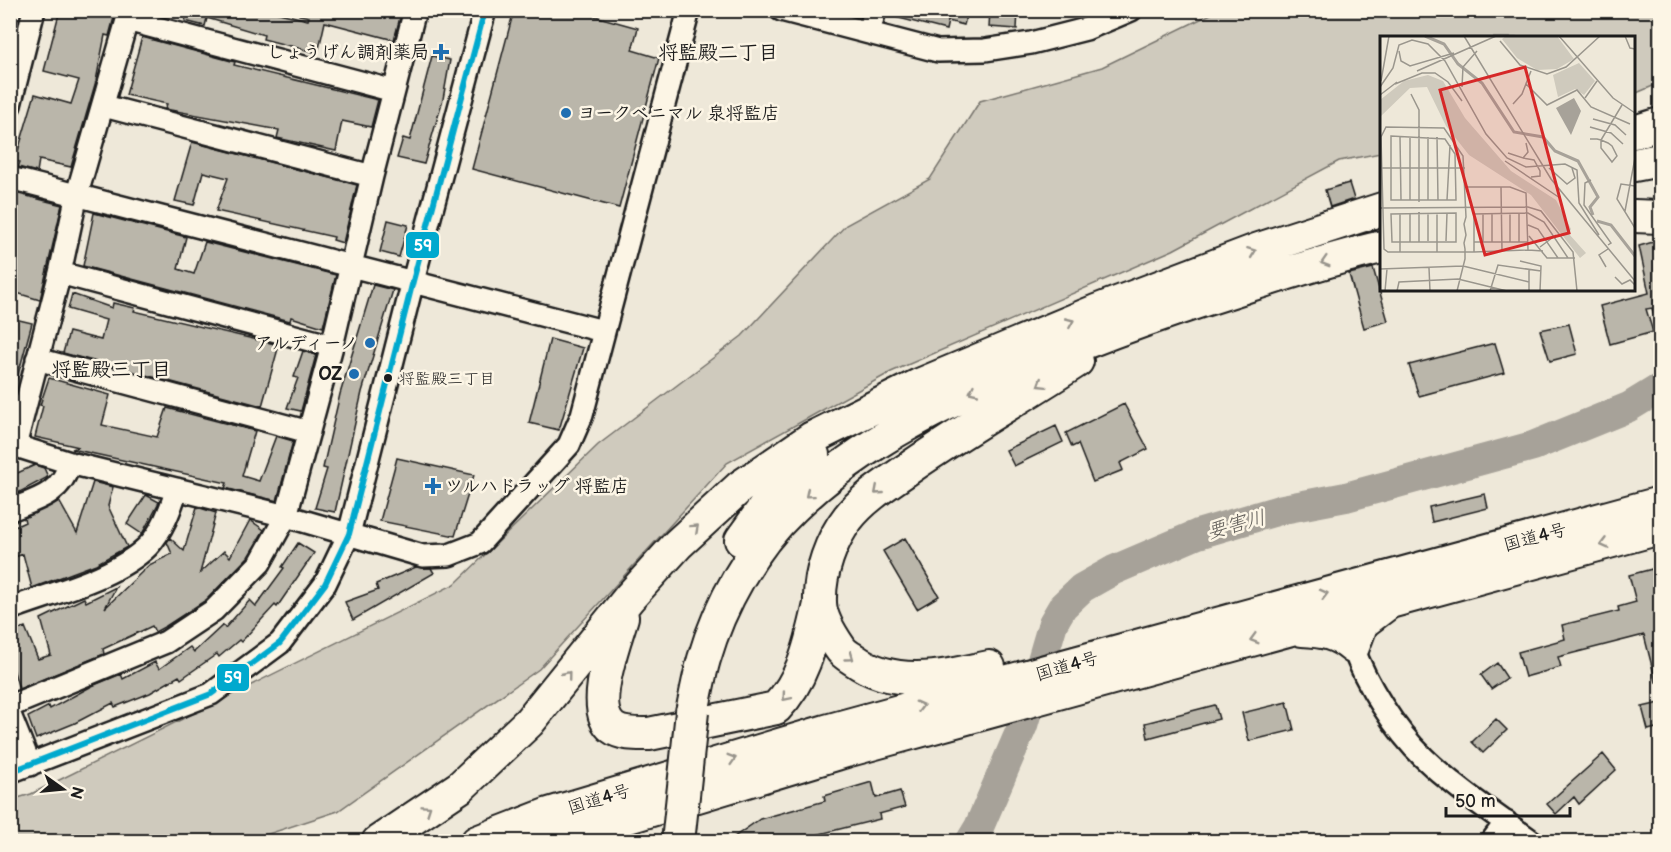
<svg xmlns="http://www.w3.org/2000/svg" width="1671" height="852" font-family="'Balsamiq Sans','Klee One',sans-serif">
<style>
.green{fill:#cfcabd;stroke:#76736c;stroke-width:1.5}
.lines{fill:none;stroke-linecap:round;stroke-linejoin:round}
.river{stroke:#a7a299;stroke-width:30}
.building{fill:#bab6aa;stroke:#1c1c1c;stroke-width:1.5}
.minor-casing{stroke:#1c1c1c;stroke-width:26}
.highway-casing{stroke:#1c1c1c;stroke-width:36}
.minor{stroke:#fcf5e5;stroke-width:21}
.highway{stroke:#fcf5e5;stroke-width:32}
.highway-bridge-casing{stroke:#1c1c1c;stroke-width:36;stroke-linecap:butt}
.highway-bridge{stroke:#fcf5e5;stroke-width:32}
.bus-1-casing{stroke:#fcf5e5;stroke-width:10}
.bus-1{stroke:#00a9ce;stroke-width:6}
.oneway{stroke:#97938b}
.poi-dot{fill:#1f6fb2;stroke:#fcf5e5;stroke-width:2}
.bus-dot{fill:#1c1c1c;stroke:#fcf5e5;stroke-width:2}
.labels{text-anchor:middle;stroke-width:5;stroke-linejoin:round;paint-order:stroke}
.bus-label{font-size:16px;fill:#1c1c1c;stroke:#fcf5e5;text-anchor:start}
.poi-label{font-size:18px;font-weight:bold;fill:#1c1c1c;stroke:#fcf5e5;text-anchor:end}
.street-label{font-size:18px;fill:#1c1c1c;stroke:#fcf5e5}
.neighbourhood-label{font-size:20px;font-weight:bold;fill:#1c1c1c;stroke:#fcf5e5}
.water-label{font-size:20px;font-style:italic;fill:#5b5854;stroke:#fcf5e5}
.inset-river{fill:none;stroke:#a7a299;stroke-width:3}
.inset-road{fill:none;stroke:#9a968d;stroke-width:1.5}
.view{fill:#d62828;fill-opacity:0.15;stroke:#d62828;stroke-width:3}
.inset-edge{fill:none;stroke:#1c1c1c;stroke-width:3}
.line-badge{stroke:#fcf5e5;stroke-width:2}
.badge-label{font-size:16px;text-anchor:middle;font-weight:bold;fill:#fff}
</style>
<rect width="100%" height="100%" fill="#eee8d9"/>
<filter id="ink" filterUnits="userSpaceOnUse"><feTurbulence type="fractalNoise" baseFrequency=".0167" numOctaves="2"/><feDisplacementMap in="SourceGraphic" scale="12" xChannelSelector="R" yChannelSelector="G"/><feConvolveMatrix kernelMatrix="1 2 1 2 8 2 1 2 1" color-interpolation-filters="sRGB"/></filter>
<g filter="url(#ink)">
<path class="green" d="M1217,11H1660V83L1634,94V38H1382L1381,153L1339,161L1173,250L891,372L727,463L539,669L338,811L247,841H11V800L31,794L455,584L598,445L742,336L846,225L930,179L980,101L1102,67Z"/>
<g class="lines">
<path class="river" d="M970,842L979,827L1023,725L1053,623L1063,606L1082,588L1114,570L1198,534L1283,509L1346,497L1533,446L1629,407L1660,388"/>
</g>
<path class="building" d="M60,10H116L109,36L105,35L96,81L71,167L39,160L37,172L18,167L20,162L15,161L35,94L71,104L79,80L44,71Z
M188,10H267L308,20L309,17L299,15V10H402L394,40L325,22L318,53L263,39L264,35L207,18L205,26L185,21Z
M514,10H573L638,28L632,50L659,58L619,208L472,169Z
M887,10H968L964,25L948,21L946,30L887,15Z
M990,10H1018L1017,29L989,27Z
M142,37L235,62L234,65L378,100L371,127L342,121L336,151L277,138L279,130L165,109L167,104L126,95Z
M432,56L450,60L443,99L424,164L397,158L403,138L410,140Z
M192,142L357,185L343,243L333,240L334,237L216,211L228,178L203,172L194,205L175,201Z
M1349,183L1354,199L1330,207L1325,190Z
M11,192L62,205L40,300L10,291Z
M94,213L186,237L178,269L194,274L205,242L336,275L323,327L291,317L290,321L83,266Z
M388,220L408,225L399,257L380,252Z
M1660,240V319L1655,320L1652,308L1646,309L1653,332L1610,344L1600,306L1649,293L1639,246Z
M1373,268L1388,321L1364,328L1349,274Z
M373,285L393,290L362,392L335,512L315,508L327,469L323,468L340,394Z
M72,294L112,308L113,303L135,308L134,311L279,345L262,406L63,353L69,332L101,340L106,320L68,309Z
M15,319L32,323L15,386H10V337Z
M1569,324L1577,354L1550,361L1540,330Z
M550,339L583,348L559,430L529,423Z
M1495,343L1504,373L1419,396L1409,365Z
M303,351L316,355L301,411L287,408L298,378L294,377Z
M49,378L110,395L102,425L157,437L167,408L255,431L242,476L259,481L276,436L293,441L277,501L225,488L227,483L72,449L79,447L35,437L43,406L40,405Z
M1124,404L1148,449L1120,463L1123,470L1093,482L1078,444L1072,447L1066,433Z
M1056,426L1063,442L1014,466L1006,450Z
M397,458L474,475L455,536L380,521Z
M35,465L44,468L48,477L18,493L13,475Z
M93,482L113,487L108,506L127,547L96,564L32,588L23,554L10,559V529L25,522L24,518L59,501L77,533Z
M1485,494L1488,508L1432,522L1429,507Z
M146,495L159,502L142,534L127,524Z
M197,507L216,513L200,573L224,551L230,557L250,520L264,530L248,557L206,600L166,626L155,632L152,626L103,649L104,654L19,689L10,658V633L25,627L38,659L51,655L41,619L84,598L86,602L116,587L105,608L149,565L172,554L167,542L170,538L184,551Z
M905,538L939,596L917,609L883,551Z
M298,543L314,553L277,607L275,605L241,642L239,640L219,657L217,654L181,679L179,676L150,693L115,707L113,703L75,723L36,739L28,717L49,706L50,709L92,686L121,674L123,679L155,662L159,669L190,647L194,652L223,625L225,628L250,600L256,606L284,568L282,567Z
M416,567L431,568L434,573L353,620L345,602L378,590L376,584Z
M1652,569L1660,601V681L1656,682L1644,635L1558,657L1561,667L1525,677L1518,652L1565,639L1562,625L1619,611L1618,607L1636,602L1629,575Z
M1497,663L1507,678L1491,689L1481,675Z
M1287,702L1294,730L1249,741L1242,713Z
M1660,703V727L1648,730L1642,707Z
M1215,705L1219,719L1148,738L1145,723Z
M1496,719L1507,730L1483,753L1472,742Z
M1603,754L1616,770L1579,804L1574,797L1556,814L1547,804Z
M872,782L876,798L900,791L905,807L879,814L880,819L788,842H727L760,819L825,801L824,796Z"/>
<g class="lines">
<g class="minor-casing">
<path id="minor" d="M781,10L938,51L985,50L1031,43L1086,29L1131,10
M127,20L394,91
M869,33L875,10
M10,105L34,10
M104,106L372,176
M10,178L603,331
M60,273L332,346
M37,359L309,432
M10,444L70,463L286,516L423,556L449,555L480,543L569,445L582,415L689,10
M15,446L60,273L77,194L130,10
M10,510C38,499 61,494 70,463
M10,609C52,593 116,578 148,546C163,530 170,510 177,489
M1353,647C1366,684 1395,730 1424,758C1456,789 1496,815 1533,842
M10,706L166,642L214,610L260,563L286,516L332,346L372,176L415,10
M10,715L30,765
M10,772L211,694L280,643L325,584L349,534L413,281L485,10
M1491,842L1506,822"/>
</g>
<g class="highway-casing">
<path id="highway" d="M1634,132L1660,124
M1634,165L1660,160
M1634,216L1660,217
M741,540L777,490L813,455
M622,617C615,641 588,709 613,728C622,735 639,734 649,734L776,708C804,679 811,643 820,604
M1302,630C1323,631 1337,633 1353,647L1362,623L1387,604
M989,667C943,677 894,689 853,659C848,656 843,653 840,648C831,635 820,618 820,602C819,573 831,540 848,518C864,497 891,481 912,466C965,429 1022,397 1077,361
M692,712C696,695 699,676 704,659C720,604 752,547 793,508C849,453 917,417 988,384C1069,346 1152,316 1238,289C1285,274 1333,258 1382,247
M378,842L460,787L529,722L629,598L678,544L740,487L812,438L919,385L1096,311L1259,249L1382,209
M477,842L549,814L826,731L1660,503
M546,842L846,751L1660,528"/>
</g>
<use href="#minor" class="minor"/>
<use href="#highway" class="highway"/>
<g class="highway-bridge-casing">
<path id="highway-bridge" d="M678,842L692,712"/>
</g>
<use href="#highway-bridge" class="highway-bridge"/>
<g class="bus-1-casing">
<path id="bus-1" d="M10,772L211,694L280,643L325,584L349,534L413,281L485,10"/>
</g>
<use href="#bus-1" class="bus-1"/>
</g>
<defs><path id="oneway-chevron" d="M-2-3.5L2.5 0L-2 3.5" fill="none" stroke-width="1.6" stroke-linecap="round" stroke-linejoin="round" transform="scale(1.5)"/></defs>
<g class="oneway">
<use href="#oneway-chevron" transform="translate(1252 252) rotate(-21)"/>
<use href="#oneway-chevron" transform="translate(1325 262) rotate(163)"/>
<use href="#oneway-chevron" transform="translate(1070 322) rotate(-23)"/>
<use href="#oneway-chevron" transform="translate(1041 384) rotate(148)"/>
<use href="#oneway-chevron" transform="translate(973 391) rotate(155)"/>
<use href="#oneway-chevron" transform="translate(878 491) rotate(139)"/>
<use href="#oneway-chevron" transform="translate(809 494) rotate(140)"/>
<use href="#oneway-chevron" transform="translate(695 528) rotate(-42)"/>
<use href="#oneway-chevron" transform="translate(1604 544) rotate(165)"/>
<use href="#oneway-chevron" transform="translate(1324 594) rotate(-15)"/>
<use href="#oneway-chevron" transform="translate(1254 639) rotate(164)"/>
<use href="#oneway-chevron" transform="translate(850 657) rotate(36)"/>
<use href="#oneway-chevron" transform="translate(567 675) rotate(-51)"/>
<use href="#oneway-chevron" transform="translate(786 697) rotate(130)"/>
<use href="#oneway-chevron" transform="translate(920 706) rotate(-15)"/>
<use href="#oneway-chevron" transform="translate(732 759) rotate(-17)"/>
<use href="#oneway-chevron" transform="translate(427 809) rotate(-34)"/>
</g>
</g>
<g class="poi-dot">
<path d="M438 43h6v6h6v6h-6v6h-6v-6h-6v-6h6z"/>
<circle cx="566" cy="113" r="6"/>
<circle cx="370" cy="343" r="6"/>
<circle cx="354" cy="374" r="6"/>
<path d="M430 477h6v6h6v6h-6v6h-6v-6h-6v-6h6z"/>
</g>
<circle class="bus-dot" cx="388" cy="378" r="5"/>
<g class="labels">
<g class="bus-label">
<text x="399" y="384">将監殿三丁目</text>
</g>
<g class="poi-label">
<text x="429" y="58">しょうげん調剤薬局</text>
<text x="578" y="119" text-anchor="start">ヨークベニマル 泉将監店</text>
<text x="358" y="349">アルディーノ</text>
<text x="342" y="380">OZ</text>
<text x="445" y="492" text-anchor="start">ツルハドラッグ 将監店</text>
</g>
<g class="street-label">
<text transform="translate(1535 537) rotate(-15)" y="6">国道4号</text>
<text transform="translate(1067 666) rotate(-16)" y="6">国道4号</text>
<text transform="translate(599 799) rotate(-17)" y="6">国道4号</text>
</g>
<g class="neighbourhood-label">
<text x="718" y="59">将監殿二丁目</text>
<text x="111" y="376">将監殿三丁目</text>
</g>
<g class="water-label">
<text transform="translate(1236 524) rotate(-15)" y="7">要害川</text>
</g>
</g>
<g transform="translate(1380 36)">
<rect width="255" height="255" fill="#eee8d9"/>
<path d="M126,0H177L194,23L177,33L157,34L137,22L122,3ZM199,27L215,45L204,59L195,53L178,61L173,39ZM48,39L63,45L85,82L131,135L176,164L191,193L189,198L206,217L200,222L151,159L89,119L66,90L47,51L30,52L0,81V64L24,45Z" fill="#cfcabd"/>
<path d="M194,62L201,75L191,99L176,72Z" fill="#a7a299"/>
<path class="inset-river" d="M45,0L64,8L78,28L102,47L134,96L163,101L175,115L198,125L218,161L210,171L213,179M217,185L231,189L255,220"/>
<path class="inset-road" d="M84,0L171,143L255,245M179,0L233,62L255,77M245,0L250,12L255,13M120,5L140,29L167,38L186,31L220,0M19,15L21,25L30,30L74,17M37,35L116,0M1,45L9,0M15,48L42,37H55L68,46L82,65M146,48L167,69L197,54L211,71L250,88M0,51L13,32L19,9L32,4L48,8L65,25L106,98L127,122L146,131L185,128L197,134L199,167L219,199M82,51L83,31L97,15M31,58L39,74V166M0,59L17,46M205,62L217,45M133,68L142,58L151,35M213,83L235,89L246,99M210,91L231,97L243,108M11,100L65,103L75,118L76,164H11ZM20,101L21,164M30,101V164M57,101L58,164M210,103H217L221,104L228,107L232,110L237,120L232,126L221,112V104L242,69M128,117L143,122L148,116L146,107M143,122L154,124L160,135V140L151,141M125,125L180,162M2,132H85M169,132L187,148L195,142L192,132M211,144L205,147L204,169L231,207L228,209M255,150L241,148L237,163L255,192M85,151H130L146,157L148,214M121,151L122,215M48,164V101M67,164L70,109M0,172L148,171L161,175L193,216L197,255M245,175L255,122M39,176V206M57,177V216M76,177V206H12L11,178ZM130,177V206M139,177V206M20,178V216M30,178V206M48,178V205M103,178V206M112,178V206M148,189L158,193L178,222M149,200L167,222H195M66,205L67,177M94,206H148M160,211L176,199M94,216V178L148,177L164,186L188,222M140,225L161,230L160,255M226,231L219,219L228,213M49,232L50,255M0,233L83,230L149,246M235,241L242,248L250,244L255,249M5,255L7,233M17,255L19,246L78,243L127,255M77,255L85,223V213L84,207L86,199L84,188L86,181L83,120L64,92L6,91L1,101L4,213L8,216H94L148,214L163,215M110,255L118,229L161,235M149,255V234"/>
<path class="view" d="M145,31L189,197L105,219L60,54Z"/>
<rect width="255" height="255" class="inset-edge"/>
</g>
<g class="line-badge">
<rect x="405" y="231" width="35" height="28" rx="6" fill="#00a9ce"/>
<rect x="216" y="663" width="34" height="29" rx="6" fill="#00a9ce"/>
</g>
<g class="badge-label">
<text x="423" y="251">59</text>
<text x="233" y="683">59</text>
</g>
<rect width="1671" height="852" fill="none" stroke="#fcf5e5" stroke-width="36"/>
<rect x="18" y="18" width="1635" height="816" fill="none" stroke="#1c1c1c" stroke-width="2" filter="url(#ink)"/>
<g transform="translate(63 789) rotate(105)" stroke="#fcf5e5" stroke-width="4.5" paint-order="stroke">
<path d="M0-4.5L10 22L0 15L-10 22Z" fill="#1c1c1c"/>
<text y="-9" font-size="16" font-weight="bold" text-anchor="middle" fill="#1c1c1c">N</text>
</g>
<path d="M1446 807v9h124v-9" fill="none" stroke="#1c1c1c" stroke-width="3"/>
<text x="1455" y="807" font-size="18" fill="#1c1c1c" stroke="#fcf5e5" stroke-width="4.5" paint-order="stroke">50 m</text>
</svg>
